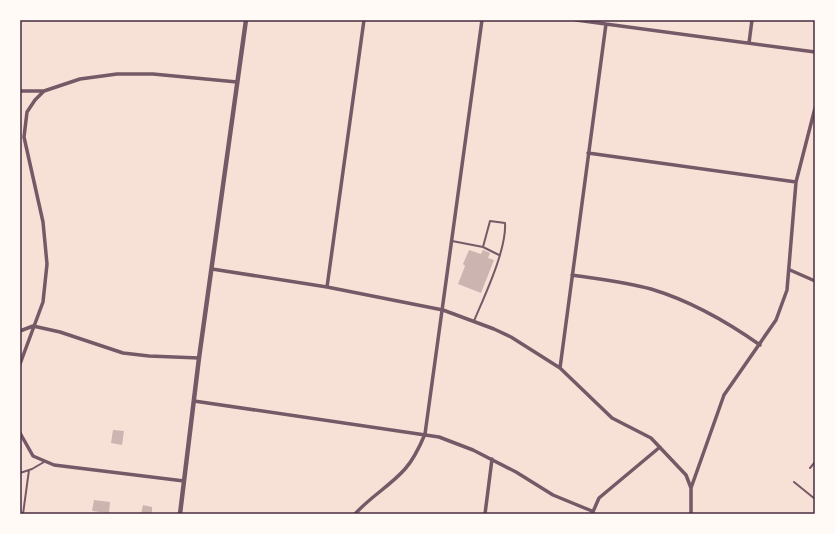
<svg xmlns="http://www.w3.org/2000/svg" width="835" height="534" font-family="Quicksand,sans-serif">
<style>
.building{fill:#ccb4b1}
.lines{fill:none;stroke-linecap:round;stroke-linejoin:round}
.service{stroke:#755966;stroke-width:2}
.minor{stroke:#755966;stroke-width:3.5}
.tertiary{stroke:#755966;stroke-width:4.5}
.neatline{fill:none;stroke:#4a2c40;stroke-width:1.5}
</style>
<rect width="100%" height="100%" fill="#f7e1d7"/>
<path class="building" d="M469,250L481,254L483,250L490,253L488,258L494,260L481,293L458,284L465,266L463,264Z
M113,430L124,431L122,445L111,443Z
M94,500L110,502L109,513L92,511Z
M143,505L152,507V514H141Z"/>
<g class="lines">
<path class="service" d="M452,241L483,247L499,255
M474,321C484,297 507,249 505,223L490,221L483,247
M810,468L815,462
M20,473L32,469L44,462
M794,482L815,499
M23,514L29,470"/>
<path class="minor" d="M576,20L815,52
M749,43L752,20
M20,91H44L80,79L117,74H153L237,82
M588,153L796,182
M212,269L327,287L443,310L494,329L511,337L560,368L612,418L651,438L686,475L691,488V514
M790,270L815,281
M572,275C599,279 626,282 651,289C691,301 726,321 760,345
M327,287L364,20
M20,331L33,326L60,332L123,353L149,356L199,358
M20,364L43,302L47,264L43,222L24,137L27,112L35,100L44,91
M560,368L606,24
M194,401L439,437L473,450L516,472L553,495L592,511
M20,433L33,456L54,465L184,481
M691,488L724,395L776,320L787,290L796,182L815,108
M355,514C370,497 390,486 405,469C414,459 420,446 425,434L482,20
M485,514L492,459
M592,514L599,498L660,447"/>
<path class="tertiary" d="M180,514L199,358L246,20"/>
</g>
<rect width="835" height="534" fill="none" stroke="#fffaf5" stroke-width="42"/>
<rect x="21" y="21" width="793" height="492" class="neatline"/>
</svg>
